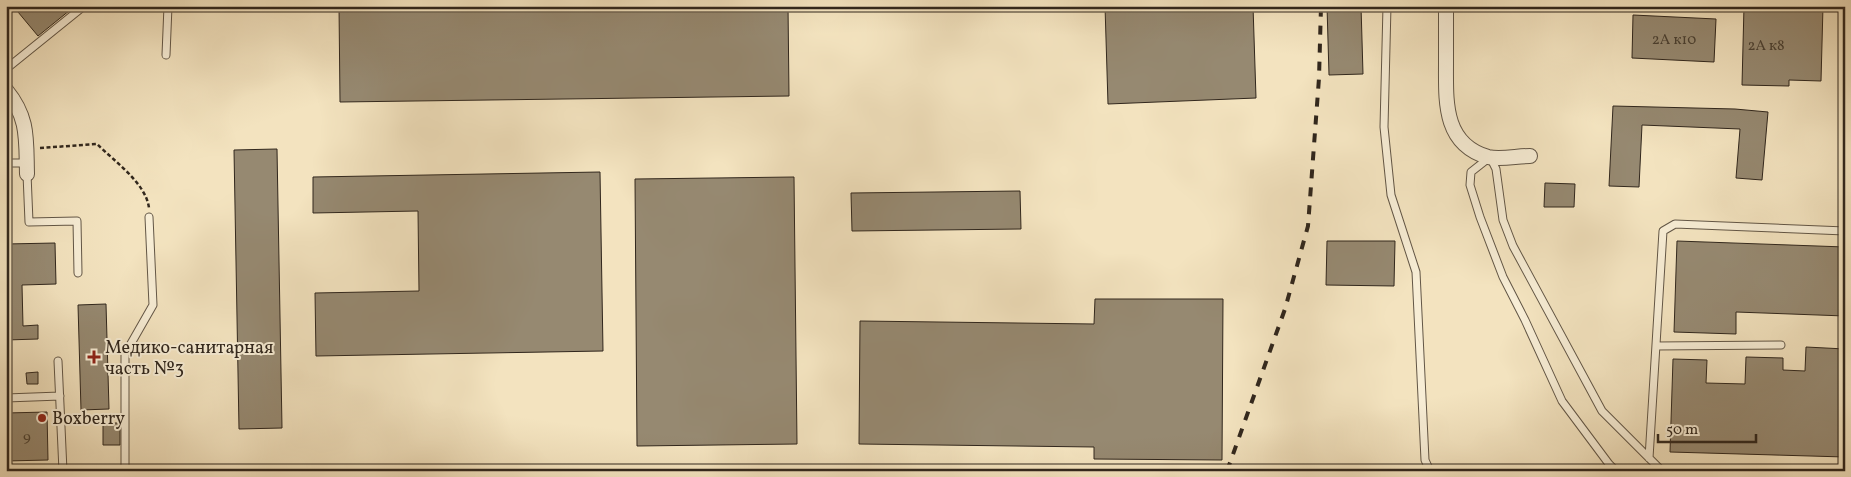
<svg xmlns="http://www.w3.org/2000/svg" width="1851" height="477" font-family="Vollkorn,serif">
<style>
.building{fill:#968971;stroke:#31271d}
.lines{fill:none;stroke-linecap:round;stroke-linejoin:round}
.service-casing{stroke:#625646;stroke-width:9}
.minor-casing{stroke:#625646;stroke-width:16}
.path{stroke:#31271d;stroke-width:2.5;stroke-dasharray:4 2.5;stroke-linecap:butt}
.service{stroke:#f7edd5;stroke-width:7}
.minor{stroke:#f7edd5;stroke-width:14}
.rail{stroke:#31271d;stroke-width:4;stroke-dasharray:9 9;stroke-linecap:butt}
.poi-dot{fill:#8f2418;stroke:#f7edd5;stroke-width:2}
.labels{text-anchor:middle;stroke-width:4;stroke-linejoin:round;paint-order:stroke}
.number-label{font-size:15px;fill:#4a4032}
.poi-label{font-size:18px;fill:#31271d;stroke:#f7edd5;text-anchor:start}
</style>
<rect width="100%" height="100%" fill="#f3e3bf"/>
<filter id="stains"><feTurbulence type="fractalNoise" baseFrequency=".004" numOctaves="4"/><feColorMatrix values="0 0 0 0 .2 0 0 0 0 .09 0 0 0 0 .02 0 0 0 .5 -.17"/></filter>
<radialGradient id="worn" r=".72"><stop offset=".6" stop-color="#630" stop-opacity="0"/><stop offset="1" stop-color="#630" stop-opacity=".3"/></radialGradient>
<path class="building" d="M13,6H75L38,36Z
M339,6H788L789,96L340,102Z
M1105,6H1253L1256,98L1108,104Z
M1327,6H1361L1363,74L1329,75Z
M1744,6H1823L1821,81L1789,80V86L1742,85Z
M1633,15L1716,19L1714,62L1632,58Z
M1613,106L1735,109L1768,112L1762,180L1736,178L1740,129L1642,125L1639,187L1609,186Z
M277,149L282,428L239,429L234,150Z
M600,172L603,351L316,356L315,293L419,291L418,211L313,213V177Z
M794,177L797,444L637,446L635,179Z
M1545,183L1575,184L1574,207H1544Z
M1020,191L1021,229L852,231L851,193Z
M1327,241H1395L1394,286L1326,285Z
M1677,241L1845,247V316L1736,312V334L1674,332Z
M55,243L56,284L22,285L23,326L38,325V339L6,340V244Z
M1095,299H1223L1222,460L1094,459V447L859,444L860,321L1094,324Z
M106,304L109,409L81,410L78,305Z
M1806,347L1845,349V457L1670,452L1673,359L1707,360L1706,383L1745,384L1746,357L1783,358V370L1805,371Z
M38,372V384H27L26,373Z
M47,412L48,460L6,461V413Z
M103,423H120V445H103Z"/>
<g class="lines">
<g class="service-casing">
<path id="service" d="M1387,6L1384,127L1391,195L1416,272L1425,460L1430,471
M166,55L168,6
M6,69L84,6
M6,163H27
M27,174L29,222L77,221L78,273
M1656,346L1781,345
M58,361L63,471
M6,398L60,396
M1649,458L1663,231L1675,224L1845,231
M125,471V354L153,305L149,217
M1616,471L1609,464L1562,401L1525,320L1503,277L1480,217L1470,185L1471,172L1490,157L1496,169L1503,220L1513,246L1602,411L1662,471"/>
</g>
<g class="minor-casing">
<path id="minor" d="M1446,6C1446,25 1446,45 1446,64C1446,101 1443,144 1488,157C1500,160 1517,156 1530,156
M6,90C29,118 26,139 27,174"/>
</g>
<path class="path" d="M40,148L97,144C114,161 146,183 149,208"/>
<use href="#service" class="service"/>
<use href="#minor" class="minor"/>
<path class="rail" d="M1227,471L1285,309L1308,226L1319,78L1321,6"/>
</g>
<g class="poi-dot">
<path d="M91.5 349.5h5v5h5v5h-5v5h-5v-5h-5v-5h5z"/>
<circle cx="42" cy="418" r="5"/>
</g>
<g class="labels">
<g class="number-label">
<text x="1674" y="44">2А к10</text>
<text x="1766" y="50">2А к8</text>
<text x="27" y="441">9</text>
</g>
<g class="poi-label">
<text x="105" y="353">Медико-санитарная<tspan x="105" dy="21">часть №3</tspan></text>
<text x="52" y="424">Boxberry</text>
</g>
</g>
<rect width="1851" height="477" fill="none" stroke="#f3e3bf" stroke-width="25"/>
<rect x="8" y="8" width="1836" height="462" fill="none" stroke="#31271d" stroke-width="2.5"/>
<rect x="12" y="12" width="1826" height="452" fill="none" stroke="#31271d"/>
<path d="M1658 434v8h98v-8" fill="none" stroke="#31271d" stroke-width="2.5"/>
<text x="1666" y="434" font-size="15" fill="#31271d" stroke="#f7edd5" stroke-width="4" paint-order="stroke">50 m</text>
<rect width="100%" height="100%" filter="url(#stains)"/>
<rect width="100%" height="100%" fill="url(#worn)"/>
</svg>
